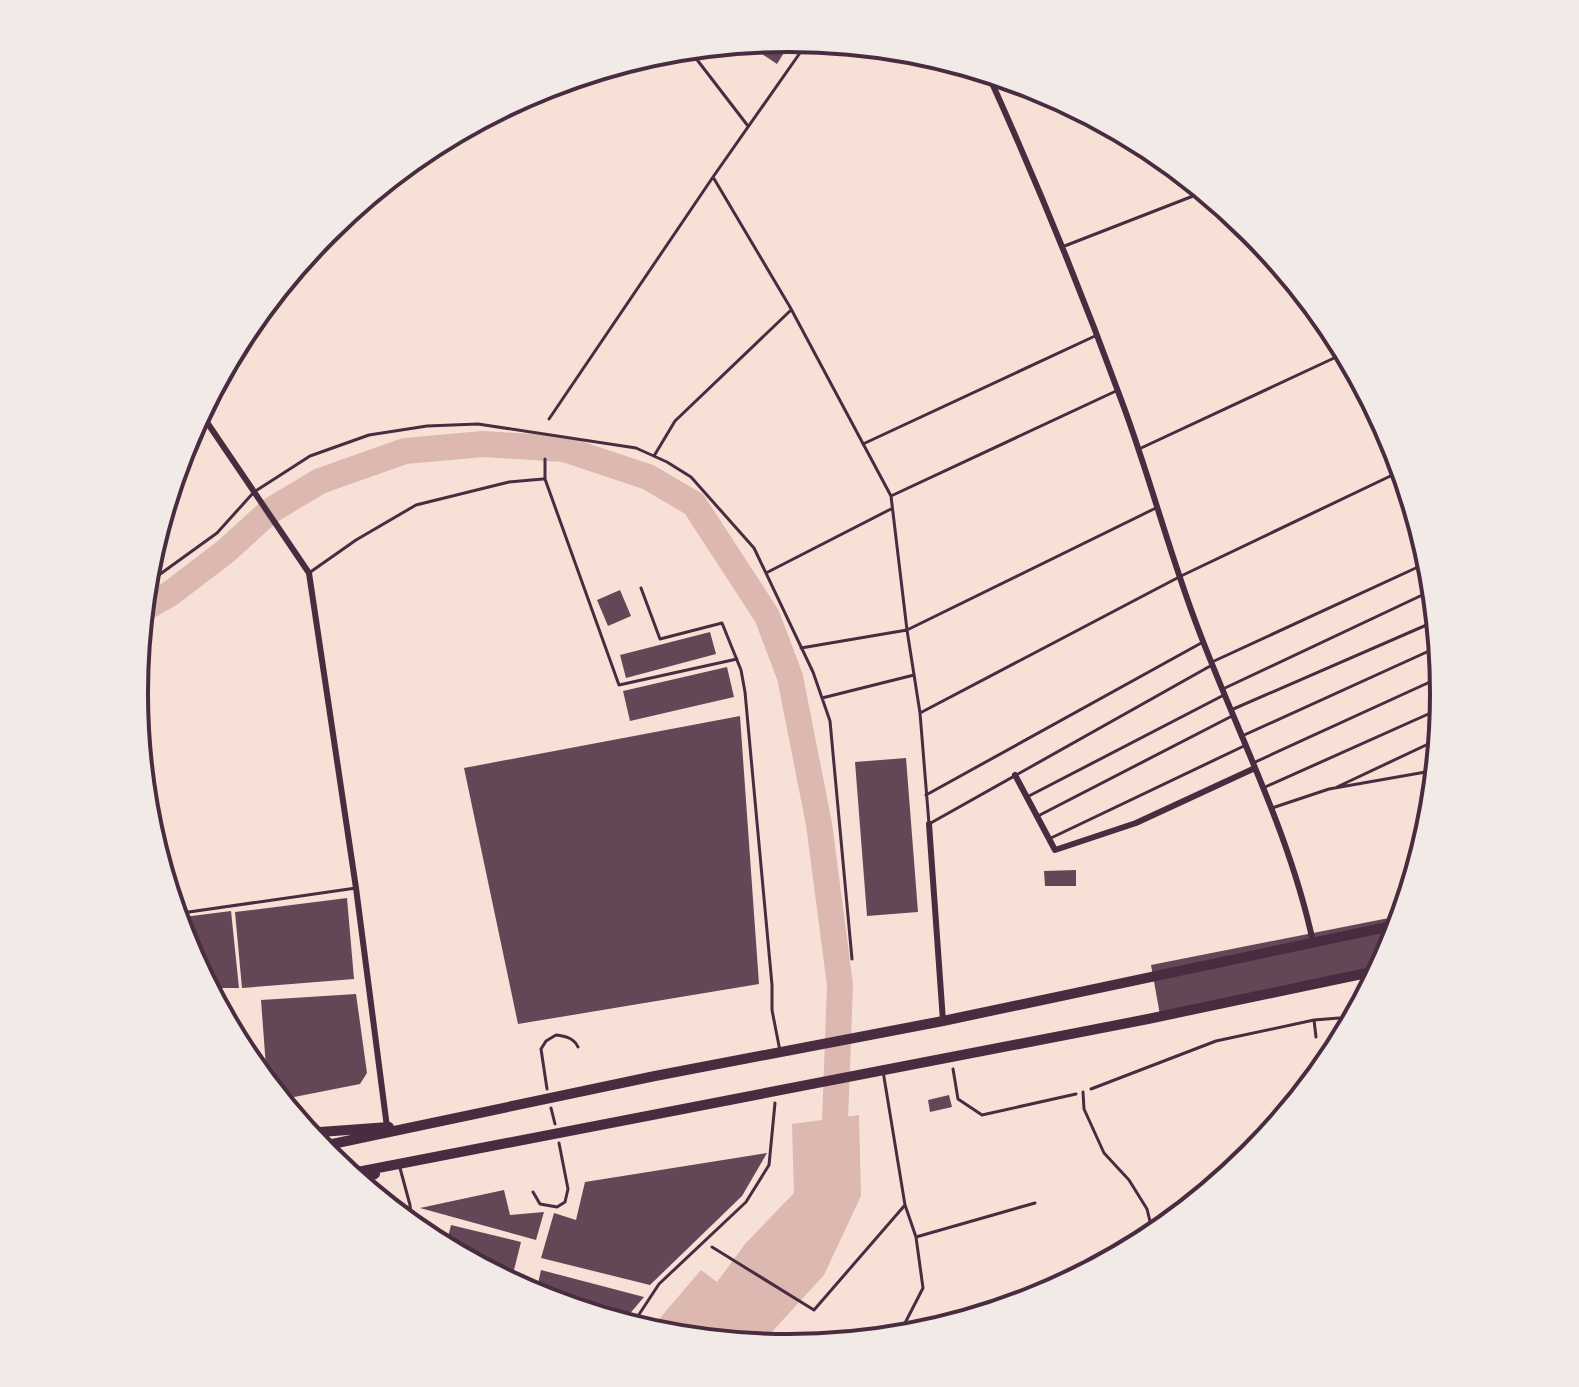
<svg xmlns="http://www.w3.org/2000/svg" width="1579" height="1387" font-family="Helvetica,sans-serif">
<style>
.water{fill:#dcb8b0}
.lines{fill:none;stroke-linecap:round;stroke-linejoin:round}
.river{stroke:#dcb8b0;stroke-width:26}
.building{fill:#644757}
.path{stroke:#4a2c40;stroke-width:3}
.service{stroke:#4a2c40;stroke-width:3}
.minor{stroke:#4a2c40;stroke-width:6}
.trunk{stroke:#4a2c40;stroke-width:10}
.rim{fill:none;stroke:#4a2c40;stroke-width:4}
</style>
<rect width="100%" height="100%" fill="#f7e1d7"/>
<path class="water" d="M859,1115L861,1196L824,1275L759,1346L661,1336L648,1332L701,1270L717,1282L745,1244L794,1193L792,1124Z"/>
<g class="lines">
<path class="river" d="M142,610L171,593L226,551L270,511L320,481L405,451L483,444L564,449L648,477L694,504L767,616L790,677L819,824L840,985L834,1148L832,1154"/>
</g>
<path class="building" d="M793,38L777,64L756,50L762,41Z
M620,590L631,616L608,626L597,600Z
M710,632L716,654L626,678L620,655Z
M727,667L734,697L630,721L623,691Z
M740,716L759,984L518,1024L464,768Z
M906,758L918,912L867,916L855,762Z
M1076,870V886H1045L1044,871Z
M347,898L354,979L242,988L235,912Z
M231,911L239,988H207L184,944L176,918Z
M1404,915L1395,945L1380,973L1160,1015L1151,965Z
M356,994L367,1073L360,1084L279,1100L253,1068L266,1067L261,1000Z
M949,1095L952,1107L930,1112L928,1100Z
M767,1153L742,1196L650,1285L541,1258L554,1213L576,1220L585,1182Z
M504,1190L510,1215L544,1212L536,1240L420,1208Z
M451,1225L521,1242L514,1270L460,1257L445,1249Z
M487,1270L514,1277L512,1285L486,1271Z
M541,1270L644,1297L621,1324L535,1297Z"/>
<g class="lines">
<path class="path" d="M1314,1020L1316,1037
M953,1069L958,1099L982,1115L1076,1094
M547,1089L541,1049L546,1041L556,1035C565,1036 574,1038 578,1047
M1091,1089L1216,1041L1314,1020L1339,1018
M551,1108L555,1124
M533,1192L540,1204L557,1207L565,1202L568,1189L559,1143
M629,1326L636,1319L659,1284L746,1202L769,1165L775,1103
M661,1336L665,1331"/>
<path class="service" d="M688,48L748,126
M713,177L790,307L891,496L907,630L920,713L929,824L1212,665
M1062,247L1206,191
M549,419L713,177L809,40
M863,444L1095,336
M1139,449L1347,352
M654,456L675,421L790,311
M545,459V479L619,685L737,659
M891,496L1116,391
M309,573L356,540L416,505L509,482L543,479
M766,573L891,509
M145,585L217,533L254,492L310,456L369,435L427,426L478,424L636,448L667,462L691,477L754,548L813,672L830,721L852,959
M641,588L660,639L722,623L741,670L745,692L772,985V1010L780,1051
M801,648L907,630L1158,507
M1212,662L1431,561
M1225,688L1435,589
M822,698L914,675
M1231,710L1438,620
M920,713L1181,576L1403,470
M1242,736L1440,646
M1253,763L1443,676
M1337,787L1441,738
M1263,788L1444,707
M926,795L1203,642
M1027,797L1222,696
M1272,808L1329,789L1437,770
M1036,817L1232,716
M1051,838L1246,745
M175,914L356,888
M883,1071L905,1205L916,1237L1035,1203
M1083,1092L1084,1109L1104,1153L1129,1180L1147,1209L1154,1238
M400,1168L410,1205L412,1227
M712,1247L814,1310L905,1205
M890,1339L903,1327L923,1288L916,1237"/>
<path class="minor" d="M987,72C1036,180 1081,290 1122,402C1150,477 1170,556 1199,631C1238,734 1290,834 1313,942
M200,412L309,573L356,888L387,1127
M1015,775L1055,850L1136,823L1255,768
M929,824L943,1021"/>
<path class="trunk" d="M306,1133L389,1127
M318,1147L655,1076L943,1021L1401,924
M347,1174L1148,1019L1381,970
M356,1181L375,1174"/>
</g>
<path d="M0 0H1579V1387H0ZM148 693a641 641 0 1 1 1282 0a641 641 0 1 1-1282 0Z" fill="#f1eae7" fill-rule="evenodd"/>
<path class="rim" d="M148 693a641 641 0 1 1 1282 0a641 641 0 1 1-1282 0Z"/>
</svg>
